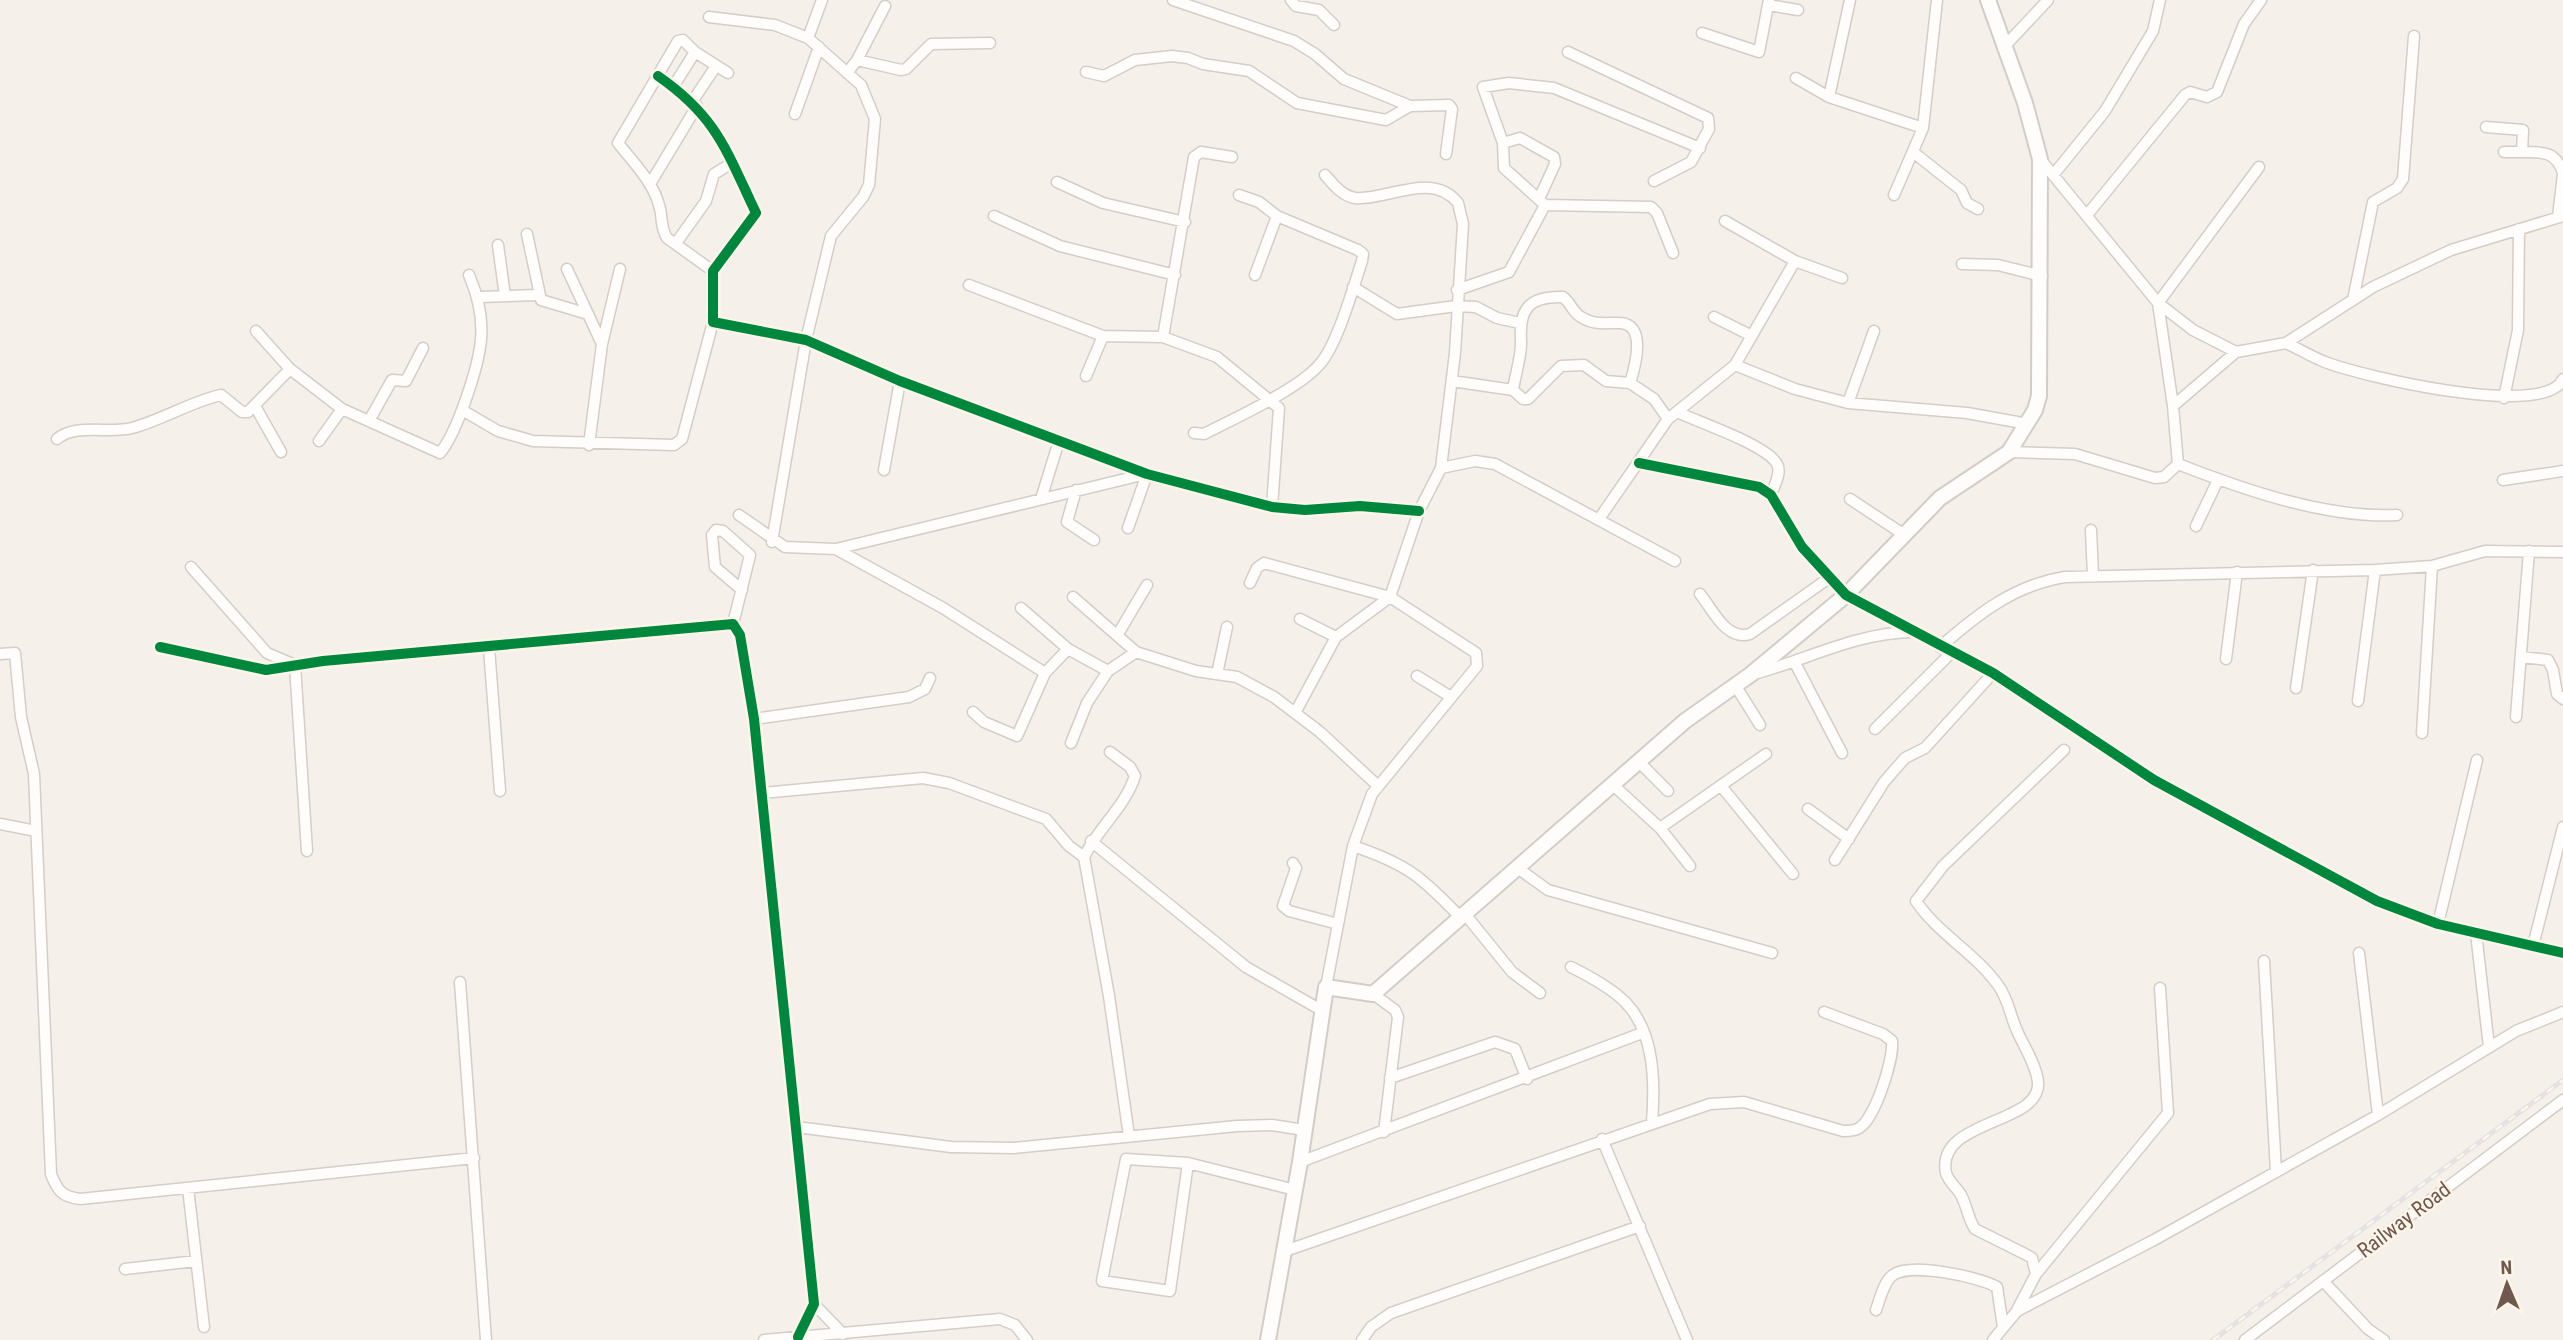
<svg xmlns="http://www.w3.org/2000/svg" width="2563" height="1340" font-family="'Roboto Condensed',sans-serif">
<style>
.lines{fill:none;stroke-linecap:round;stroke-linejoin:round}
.street-casing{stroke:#d4cdc8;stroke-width:13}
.secondary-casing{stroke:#d4ccc6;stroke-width:18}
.street{stroke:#fefdfc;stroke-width:10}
.secondary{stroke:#fefdfc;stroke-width:14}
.rail-casing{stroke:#e4e2e3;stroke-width:5}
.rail{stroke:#fdf5ea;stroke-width:2.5;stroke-dasharray:8;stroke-linecap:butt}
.cycleway-casing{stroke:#fdf5ea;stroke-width:15}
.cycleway{stroke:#00873e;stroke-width:10}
.labels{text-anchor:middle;stroke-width:5;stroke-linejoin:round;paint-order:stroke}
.street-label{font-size:21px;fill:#6f584d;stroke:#fdf5ea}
</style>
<rect width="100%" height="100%" fill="#f5f0ea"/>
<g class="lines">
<g class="street-casing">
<path id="street" d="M1173,0L1294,41L1315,54L1344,79L1410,106L1449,105L1452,109L1446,154
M1291,0L1296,6L1319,10L1334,25
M1768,5L1798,10
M709,17L775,25L808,38L861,85L875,119L869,185L863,197L831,236L806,340L772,542
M1702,33L1759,52L1769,0
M808,38L822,0
M2003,48L2048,0
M1568,52L1708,118L1709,129L1691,162L1654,181
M857,60L901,70L906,69L931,44L990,43
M1086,72L1104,76L1135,60L1172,56L1188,58L1203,64L1249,71L1297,103L1386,120L1410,106
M847,73L857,60L885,6
M658,76C717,117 726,150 756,213L713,271V322L806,340L900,381L1147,474L1272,507L1305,510L1360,506L1419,511
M1796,78L1829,97L1923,128
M673,87L695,52
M1829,97L1850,0
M692,102L716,66
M795,114L819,47
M2486,127L2523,130L2522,152C2543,152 2556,151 2563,173
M1503,143L1520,138L1554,157L1555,164L1539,199
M1913,152L1961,190L1967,203L1978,209
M2504,152H2522
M2040,159L2158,303L2193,330L2236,352L2286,343L2373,287L2451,250L2563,216
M2054,174L2105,111L2153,31L2160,0
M1057,182L1103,203L1185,222
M650,184L697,106
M1894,195L1923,128L1937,0
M2087,215L2185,95L2190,92L2207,97L2217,92L2244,24L2261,0
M994,216L1060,246L1175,275
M2558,217L2563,174
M1725,221L1795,261L1842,278
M527,234L541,300L588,314
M676,243L706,201L714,174L732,163
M498,245L505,296
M1673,253L1657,213L1651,207L1545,205L1504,168L1503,143L1483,87L1509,83L1554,88L1700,148
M1962,264L1998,265L2042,276
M567,269L602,344
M713,271L667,238C660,228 663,217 659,205C653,182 633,162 618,143L678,41L683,40L695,52L728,73
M1255,275L1277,216
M969,285L1103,336L1163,337L1217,357L1279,408L1272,507
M1353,287L1397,314L1456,306L1476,307L1497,318L1520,323
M1457,290L1509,272L1545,205
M479,297L537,295
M2353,300L2373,202L2397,188L2403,179L2414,36
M1714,317L1752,336
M256,331L290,369L342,409L440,453C457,433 479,366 481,339C483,317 478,296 469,275
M1163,337L1194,157L1201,152L1232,157
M2286,343C2299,349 2312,357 2325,362C2361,376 2546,420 2563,379
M1735,365L1795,389L1848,403L1967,413L2028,424
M1086,376L1103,336
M1452,381L1513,390L1523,399H1528L1561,366L1584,365L1606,381L1630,383L1654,399L1668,419
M1513,390C1515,375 1522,355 1521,340C1519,308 1530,296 1563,297C1571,303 1573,313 1581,317C1594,325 1603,323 1618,323C1648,322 1635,367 1630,383
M2504,398L2518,330L2519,229
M1848,403L1874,331
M255,406L281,452
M2173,406L2236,352
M462,410L498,431L533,441L674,445L682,439L713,322
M1677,412C1698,422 1767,445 1777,464C1782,473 1774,486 1771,495
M370,419L392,380L406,381L423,348
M1194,433L1204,434C1235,418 1297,390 1319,365C1337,346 1353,288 1362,261L1363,254L1358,250L1277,216L1259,202L1239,195
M57,439C75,423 109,434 132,428C162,420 190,402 221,395L242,412H248L290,369
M319,441L342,409
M589,445L602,344L620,269
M2009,452L2075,454L2155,478L2164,477L2178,464
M1639,463L1759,487L1771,495L1802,547L1846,595L1993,673L2154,780L2377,901L2438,924L2563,953
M2178,464L2173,406L2158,303L2259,167
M2178,464C2242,489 2327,519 2397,515
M1441,468L1475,461L1495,464L1675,561
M884,470L900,381
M2503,480L2563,471
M1076,490L1067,522L1094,540
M1041,499L1059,441
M1850,499L1903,534
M739,515L785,547L836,549L1146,474
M1599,519L1668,419L1735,365L1795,261
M2196,526L2218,480
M1128,528L1147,474
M2091,530L2093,575
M836,549L943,608L1045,673
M191,567L267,653L295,665
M1250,583L1257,568L1264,563L1390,597L1476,653L1477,666L1372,794L1353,846L1326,987
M1700,594C1713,610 1726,641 1750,634L1829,578
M1073,597L1136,652L1196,671L1237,677L1274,697L1320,732L1377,785
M1021,608L1068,649L1108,671
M1300,619L1336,637
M733,624L750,555L723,531L716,530L712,535L715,567L742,590
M1118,634L1147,585
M160,647L266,670L323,661L733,624L740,635L754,719L814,1304L798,1337
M1940,647C1978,614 2014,585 2065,577L2375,570L2432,566L2485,551L2563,552
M489,648L500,791
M0,654L15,653L21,717L34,774L51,1174C57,1190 62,1197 80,1199L474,1158
M2521,657L2548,660L2553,670L2557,694L2563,699
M2226,659L2237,572
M1795,663L1842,753
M295,665L307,851
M1217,674L1227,627
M1754,674C1806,660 1856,633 1911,632
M1417,676L1451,697
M1735,685L1760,725
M2296,688L2313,570
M2358,701L2375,570
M973,712L984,722L1017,736L1045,673L1068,649
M1295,713L1336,637L1390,597L1419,511L1441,468L1455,353L1463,224L1458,203C1432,170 1386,201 1355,198C1342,196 1333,184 1325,175
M2516,717L2529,551
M754,719L909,697L925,689L930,678
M1875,729L1951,653
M2422,733L2432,566
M1071,743L1087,703L1108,671L1136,652
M1638,761L1668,791
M1612,784L1660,828L1690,866
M1721,786L1793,874
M762,793L923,778L949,783L1046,819L1069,846L1084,857L1109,996L1129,1136
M1808,809L1849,839
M0,824L36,831
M1660,828L1766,754
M1091,841L1246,967L1321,1010
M1353,846C1407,864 1422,877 1461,918
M1084,857C1098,828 1125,807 1135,776L1130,767L1110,752
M1835,860L1884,782L1905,758L1925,748L1993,673
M1293,863L1296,868L1283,906L1289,911L1338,924
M1516,867L1548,890L1772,953
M1465,914L1512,972L1540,993
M2438,924L2477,760
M2476,933L2489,1047
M2533,946L2563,827
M2359,953L2378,1115
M2264,961L2276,1171
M1571,967C1589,976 1612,988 1626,1003C1655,1033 1655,1084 1652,1122
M460,982L486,1340
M1373,994L1395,1010L1398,1017L1384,1132
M1390,1078L1495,1042L1515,1049L1527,1079
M797,1127L951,1147L1014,1148L1237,1126L1272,1125L1304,1130
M1602,1139L1687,1340
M1300,1162L1642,1033
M1188,1163L1170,1291L1102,1281L1126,1159L1188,1163L1295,1190
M188,1188L204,1327
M1285,1251L1710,1104L1744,1102L1843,1131C1848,1131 1855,1131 1859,1128C1875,1119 1894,1059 1892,1041L1883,1034L1824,1012
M125,1269L196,1261
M2036,1274L2032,1258L2027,1255L1975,1229C1968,1219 1967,1206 1961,1195C1957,1188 1948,1181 1946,1173C1935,1119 2042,1125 2038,1082C2036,1065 2025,1048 2018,1033C2010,1016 2009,1000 1998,985C1975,953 1937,933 1916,901L1943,866L2064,750
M2323,1281L2368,1329L2384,1340
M814,1304L843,1334
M1876,1310C1880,1299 1884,1281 1893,1275C1911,1262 1979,1277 1997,1287L2003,1327
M2017,1310L2036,1274L2168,1113L2160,988
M764,1340L1000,1319L1015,1325L1027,1340
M1362,1340L1371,1327L1391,1313L1640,1226
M1993,1340L2017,1311L2154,1240L2378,1115L2516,1031L2563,1012
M2245,1340L2563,1100"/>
</g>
<g class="secondary-casing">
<path id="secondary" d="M1268,1340L1300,1162L1326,987L1373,994L1685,721L1750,675L1846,595L1940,498L2009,452L2035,410L2039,396L2040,159L2025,103L1988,0"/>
</g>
<use href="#street" class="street"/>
<use href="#secondary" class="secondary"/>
<g class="rail-casing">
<path id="rail" d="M2213,1340L2563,1080"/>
</g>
<use href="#rail" class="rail"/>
<g class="cycleway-casing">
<path id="cycleway" d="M658,76C717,117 726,150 756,213L713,271V322L806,340L900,381L1147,474L1272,507L1305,510L1360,506L1419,511
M1639,463L1759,487L1771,495L1802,547L1846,595L1993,673L2154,780L2377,901L2438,924L2563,953
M160,647L266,670L323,661L733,624L740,635L754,719L814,1304L798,1337"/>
</g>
<use href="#cycleway" class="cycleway"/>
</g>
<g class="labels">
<g class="street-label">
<text transform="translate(2404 1220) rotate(-37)" y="7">Railway Road</text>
</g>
</g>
<g transform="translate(2507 1284) rotate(358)" stroke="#fdf5ea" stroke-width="5" paint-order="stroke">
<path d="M0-5L12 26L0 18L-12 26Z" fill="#6f584d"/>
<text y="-10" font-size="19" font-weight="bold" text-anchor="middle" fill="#6f584d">N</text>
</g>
</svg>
